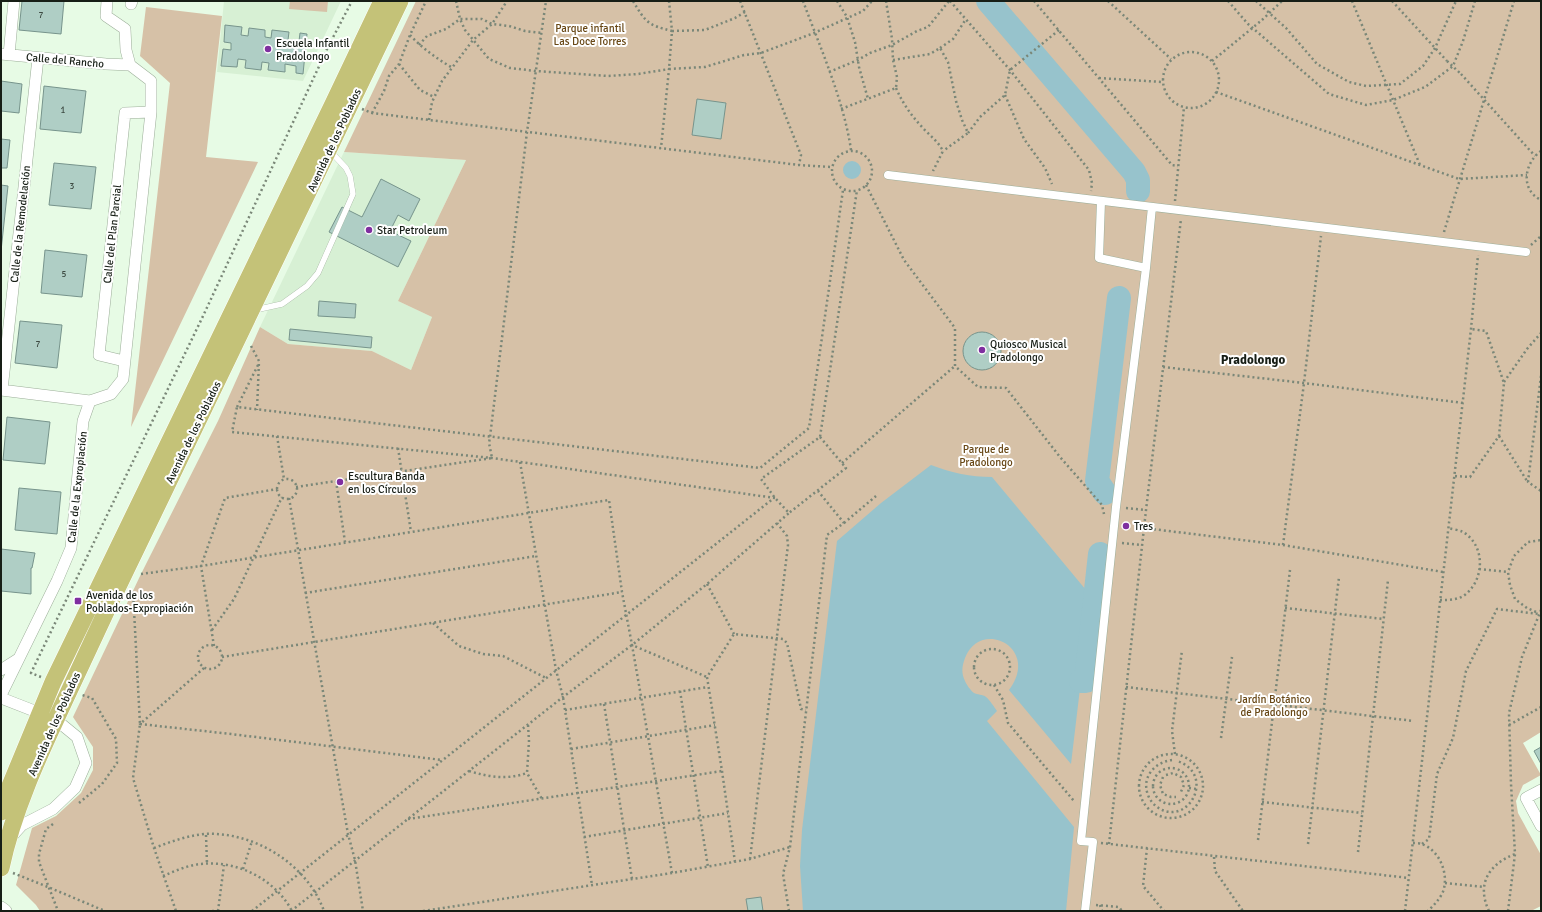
<svg xmlns="http://www.w3.org/2000/svg" width="1542" height="912" font-family="Signika,sans-serif">
<style>
.built{fill:#d7f0d4}
.green{fill:#d6c1a7}
.water{fill:#97c3cc}
.lines{fill:none;stroke-linecap:round;stroke-linejoin:round}
.river{stroke:#97c3cc;stroke-width:24}
.building{fill:#afcec5;stroke:#77948c}
.service-casing{stroke:#9cae99;stroke-width:6}
.pedestrian-casing{stroke:#9cae99;stroke-width:9}
.minor-casing{stroke:#9cae99;stroke-width:12}
.tertiary-casing{stroke:#9cae99;stroke-width:14}
.primary-casing{stroke:#fff;stroke-width:18}
.path{stroke:#7a8778;stroke-width:2.5;stroke-dasharray:2 3;stroke-linecap:butt}
.service{stroke:#fff;stroke-width:5.5}
.pedestrian{stroke:#fff;stroke-width:8}
.minor{stroke:#fff;stroke-width:11}
.tertiary{stroke:#fff;stroke-width:13}
.primary{stroke:#c4c278;stroke-width:17}
.path-bridge{stroke:#7a8778;stroke-width:2.5;stroke-dasharray:2 3;stroke-linecap:butt}
.poi-dot{fill:#7f2fa0;stroke:#fff;stroke-width:1.5}
.labels{text-anchor:middle;stroke-width:4;stroke-linejoin:round;paint-order:stroke}
.number-label{font-size:9px;fill:#3d4a42}
.park-label{font-size:11px;fill:#684715;stroke:#fff}
.poi-label{font-size:11px;fill:#171e16;stroke:#fff;text-anchor:start}
.street-label{font-size:11px;fill:#171e16;stroke:#fff}
.quarter-label{font-size:13px;font-weight:bold;fill:#171e16;stroke:#fff}
</style>
<rect width="100%" height="100%" fill="#e7fbe5"/>
<path class="built" d="M224,1H341L303,81L217,72Z
M344,152L466,160L398,301L432,317L411,370L372,351L288,344L260,327Z"/>
<path class="green" d="M290,1H328L327,12L289,9Z
M416,1H1541V732L1523,743L1541,775L1523,785L1516,801L1518,813L1541,855V906L1531,911H40L36,905L16,885L32,828L56,816L81,793L93,770V747L73,717L141,574L218,421L260,327L288,344L372,351L411,370L432,317L398,301L466,160L344,152Z
M146,7L222,16L206,157L258,162L131,427L170,83L140,56Z"/>
<path class="water" d="M843 170a9 9 0 1 1 18 0a9 9 0 1 1-18 0Z
M931,465C952,473 970,477 992,477L1091,596L1071,764L1009,690C1041,647 980,618 965,658C962,666 961,673 965,681C966,684 971,691 974,693C977,695 983,694 986,697C990,700 994,707 997,711L987,721L1074,827L1066,911H803L800,866L802,830L837,541L881,503Z"/>
<g class="lines">
<path class="river" d="M988,1L1134,172L1138,180V191
M1105,493L1097,481L1119,298
M1081,681H1086L1100,554"/>
</g>
<path class="building" d="M22,1H64L61,34L19,30Z
M225,25L242,27L241,35L248,36L249,28L265,30V37L271,38L272,30L289,32L288,40L299,41L300,33L307,34L303,74L296,73V66L285,64V72L268,70L269,63L262,62L261,70L245,68L246,60L238,59L237,67L221,66L223,49L231,50V43L224,42Z
M1,81L22,84L19,113L1,111Z
M44,86L86,91L81,133L40,129Z
M697,99L726,103L721,139L692,135Z
M1,139L10,140L7,168H1Z
M54,163L96,167L91,209L49,205Z
M381,179L420,199L409,221L398,215L390,231L411,241L398,267L329,232L342,207L362,217Z
M1,185L8,186L1,251Z
M45,250L87,255L82,297L41,293Z
M319,301L356,304L355,318L318,316Z
M20,321L62,325L57,368L15,363Z
M290,329L372,337L371,348L289,340Z
M963 351a19 19 0 1 1 38 0a19 19 0 1 1-38 0Z
M7,417L50,422L45,464L3,460Z
M19,488L61,492L57,534L15,530Z
M1,549L35,553L32,568H31V594L1,591Z
M1541,747V764L1534,751Z
M761,897L763,911H748L746,899Z"/>
<g class="lines">
<g class="service-casing">
<path id="service" d="M255,310L282,304L307,286L318,273L353,194L350,176L346,168L331,152"/>
</g>
<g class="pedestrian-casing">
<path id="pedestrian" d="M888,175L1526,252
M1101,201L1099,258L1146,268
M1085,911L1093,842L1081,841L1116,507L1146,268L1152,207"/>
</g>
<g class="minor-casing">
<path id="minor" d="M131,4L132,1
M1,54L106,64L130,65
M9,55L14,1
M124,361L99,355L125,113L151,112
M1,390L90,401L111,394L123,379L151,112V81L130,65L126,50L125,29L106,16L107,1
M2,390L38,58
M1,670L18,659
M1,695L57,581L71,548L83,421L90,401
M1,698L55,719L77,737L86,763L75,788L53,809L22,825L12,836
M1541,790L1526,798L1541,826"/>
</g>
<g class="tertiary-casing">
<path id="tertiary" d="M1,908L5,911"/>
</g>
<g class="primary-casing">
<path id="primary" d="M1,812L7,793L53,682L333,104L382,1
M1,868C14,806 43,747 70,689C97,630 125,571 154,512C237,342 317,171 400,1"/>
</g>
<path class="path" d="M456,1L460,19L465,30L489,59L510,68L536,71L608,76L638,74L669,69L661,148
M633,1C646,23 648,25 672,31L669,1
M740,1L801,155L799,165
M803,1C820,47 844,101 851,150
M837,1L847,17L855,42L859,67L868,99
M950,1L1010,70L1089,170L1092,183L1091,191
M1034,1L1172,165L1178,166
M1108,1L1171,59
M1228,1L1248,24L1329,94L1366,105L1393,100L1425,87L1453,66L1463,41L1475,1
M1256,1L1286,28L1317,64L1349,82L1366,86L1400,84L1423,66L1435,48L1456,1
M1352,1L1420,165
M1392,1L1447,61
M745,12L735,18L705,30L672,31L669,69L705,67L744,55L761,53L814,33L863,11L872,1
M1262,20L1282,1
M410,35C422,48 436,58 451,67
M419,45L427,36L446,29L460,19H482L492,24L509,26L525,31L542,33
M940,48L953,39L966,19
M1163 80a28 28 0 1 1 56 0a28 28 0 1 1-56 0Z
M893,60L930,54L940,48L948,62L956,101L962,120L968,133L943,151
M1212,61L1239,39
M399,64L420,90L434,97
M829,72L858,60L870,53L892,45L917,31L928,27L949,1
M1461,74L1535,156
M1099,78L1162,82
M896,88C903,104 911,115 922,127C929,135 938,141 943,151L933,171
M1216,92L1459,179L1527,175
M1005,95L1024,139L1045,168L1052,184
M362,109L372,113L799,165L831,167
M841,109L896,88L897,77L893,60L892,39L886,1
M372,113L384,91L389,76L399,64L410,35L426,1
M429,120L432,102L442,81L473,40L492,24L507,1
M968,133L980,117L1005,95L1010,70L1059,30
M832 171a20 20 0 1 1 40 0a20 20 0 1 1-40 0Z
M1541,151C1524,163 1520,190 1541,200
M866,185L904,260L955,328V366L978,387L1006,388L1060,457L1102,505L1104,514
M1175,201L1184,107
M1444,232L1514,1
M1531,245L1541,236
M251,346L259,361L257,410
M1163,367L1304,383L1463,403
M1541,376L1528,482L1541,491
M1504,382L1527,349L1541,333
M237,407L259,363
M277,436L284,479
M1499,436L1527,481
M820,437L846,468L789,513L775,498L761,479L820,437L857,190
M398,448L411,532
M520,462L556,670L563,697L592,885
M842,463L955,366
M1455,476L1470,477L1499,436L1504,383L1486,331L1471,329
M277 489a10 10 0 1 1 20 0a10 10 0 1 1-20 0Z
M336,481L345,542
M296,487L492,458L489,443L490,437L527,132L546,1
M289,498L348,834L355,860L363,911
M775,498L492,458L232,432L237,407L760,468L809,428L843,190
M1126,508L1146,510
M844,523L876,496
M1144,528L1283,545L1443,572
M1122,543L1142,545
M1283,545L1304,383L1321,236
M1479,569L1508,572
M141,574L201,566L609,500L622,592L632,645
M707,584L734,634
M133,591L140,724L133,778L154,848L176,911
M305,593L536,556
M1440,600C1449,600 1459,600 1466,594C1485,578 1485,545 1463,532C1459,530 1452,529 1448,528
M1285,608L1384,619
M1536,612L1527,608L1515,599L1510,585L1508,572L1514,556L1528,542L1541,540
M433,623L459,646L483,654L503,656L546,678
M212,630L234,599L282,497
M198 657a12 12 0 1 1 24 0a12 12 0 1 1-24 0Z
M214,646L201,566L225,498L277,489
M974 667a18 18 0 1 1 36 0a18 18 0 1 1-36 0Z
M222,657L622,592
M204,668L140,724L231,734L442,760
M41,677L31,673L204,314L328,47L352,1
M994,685L1003,700L1008,723L1074,801
M1126,687L1414,721
M680,691L708,867
M604,704L632,879
M565,710L708,687
M528,725L529,741L527,773L542,799
M1509,725L1541,707
M1221,738L1232,657
M571,749L715,725
M1175,754L1172,731L1182,650
M1139 786a32 32 0 1 1 64 0a32 32 0 1 1-64 0Z
M1172,760C1155,762 1141,777 1148,795C1150,801 1155,806 1160,809C1191,825 1215,773 1177,761
M1153 786a18 18 0 1 1 36 0a18 18 0 1 1-36 0Z
M469,771C489,777 507,780 527,773
M1166,775L1173,773L1181,777L1184,785L1180,794
M1163,777L1160,785L1163,794L1171,797H1176
M1189,788L1197,789
M1262,802L1362,813
M79,803L102,784L117,763L116,739L92,698L82,695
M408,819L722,771
M53,824L46,829L39,854V862L58,911
M206,835L207,864
M584,837L728,813
M1258,840L1290,570
M1101,843L1409,878
M1413,843C1416,843 1420,843 1422,844C1441,851 1450,877 1442,894C1438,901 1433,906 1428,911
M1109,844L1146,510L1181,219
M1308,844L1339,577
M1422,844L1429,839L1437,774L1453,738L1466,671L1497,609L1539,614
M154,848C170,842 186,836 204,834C254,831 307,864 324,911
M1147,848L1143,886L1164,911
M1358,852L1388,580
M1214,857L1215,871L1243,911
M750,859L788,545L787,536L777,523
M735,862L722,771L707,677L734,634L783,639L787,643L801,709L806,710
M243,869L252,841
M13,873L48,887L105,911
M672,873L632,645L707,677
M163,876C175,871 188,865 201,864C237,860 275,879 292,911
M1445,883L1484,887
M1096,905L1119,907L1122,911
M1100,905L1102,911
M212,911H214
M218,911L224,865
M252,911L774,498
M291,911L563,697L632,645L707,584L789,513
M423,911L672,873L750,859L790,847
M789,911L783,874L790,847L827,535L844,523L818,491
M1405,911L1471,329L1478,255
M1489,911C1476,884 1489,864 1515,854
M1508,911L1515,854L1511,784L1509,713L1522,657L1541,610"/>
<use href="#service" class="service"/>
<use href="#pedestrian" class="pedestrian"/>
<use href="#minor" class="minor"/>
<use href="#tertiary" class="tertiary"/>
<use href="#primary" class="primary"/>
<path class="path-bridge" d="M1239,39L1262,20
M1447,61L1461,74"/>
</g>
<g class="poi-dot">
<circle cx="268" cy="49" r="4"/>
<circle cx="369" cy="230" r="4"/>
<circle cx="982" cy="350" r="4"/>
<circle cx="340" cy="482" r="4"/>
<circle cx="1126" cy="526" r="4"/>
<rect x="74" y="597" width="8" height="8" rx="2"/>
</g>
<g class="labels">
<g class="number-label">
<text x="41" y="18">7</text>
<text x="63" y="113">1</text>
<text x="72" y="189">3</text>
<text x="64" y="277">5</text>
<text x="38" y="347">7</text>
</g>
<g class="park-label">
<text x="590" y="32">Parque infantil<tspan x="590" dy="13">Las Doce Torres</tspan></text>
<text x="986" y="453">Parque de<tspan x="986" dy="13">Pradolongo</tspan></text>
<text x="1274" y="703">Jardín Botánico<tspan x="1274" dy="13">de Pradolongo</tspan></text>
</g>
<g class="poi-label">
<text x="276" y="47">Escuela Infantil<tspan x="276" dy="13">Pradolongo</tspan></text>
<text x="377" y="234">Star Petroleum</text>
<text x="990" y="348">Quiosco Musical<tspan x="990" dy="13">Pradolongo</tspan></text>
<text x="348" y="480">Escultura Banda<tspan x="348" dy="13">en los Círculos</tspan></text>
<text x="1134" y="530">Tres</text>
<text x="86" y="599">Avenida de los<tspan x="86" dy="13">Poblados-Expropiación</tspan></text>
</g>
<g class="street-label">
<text transform="translate(65 60) rotate(5)" y="4">Calle del Rancho</text>
<text transform="translate(334 140) rotate(-65)" y="4">Avenida de los Poblados</text>
<text transform="translate(20 224) rotate(-84)" y="4">Calle de la Remodelación</text>
<text transform="translate(112 234) rotate(-84)" y="4">Calle del Plan Parcial</text>
<text transform="translate(193 432) rotate(-64)" y="4">Avenida de los Poblados</text>
<text transform="translate(77 487) rotate(-84)" y="4">Calle de la Expropiación</text>
<text transform="translate(54 724) rotate(-66)" y="4">Avenida de los Poblados</text>
</g>
<g class="quarter-label">
<text x="1253" y="364">Pradolongo</text>
</g>
</g>
<rect width="1542" height="912" fill="none" stroke="#171e16" stroke-width="4"/>
</svg>
